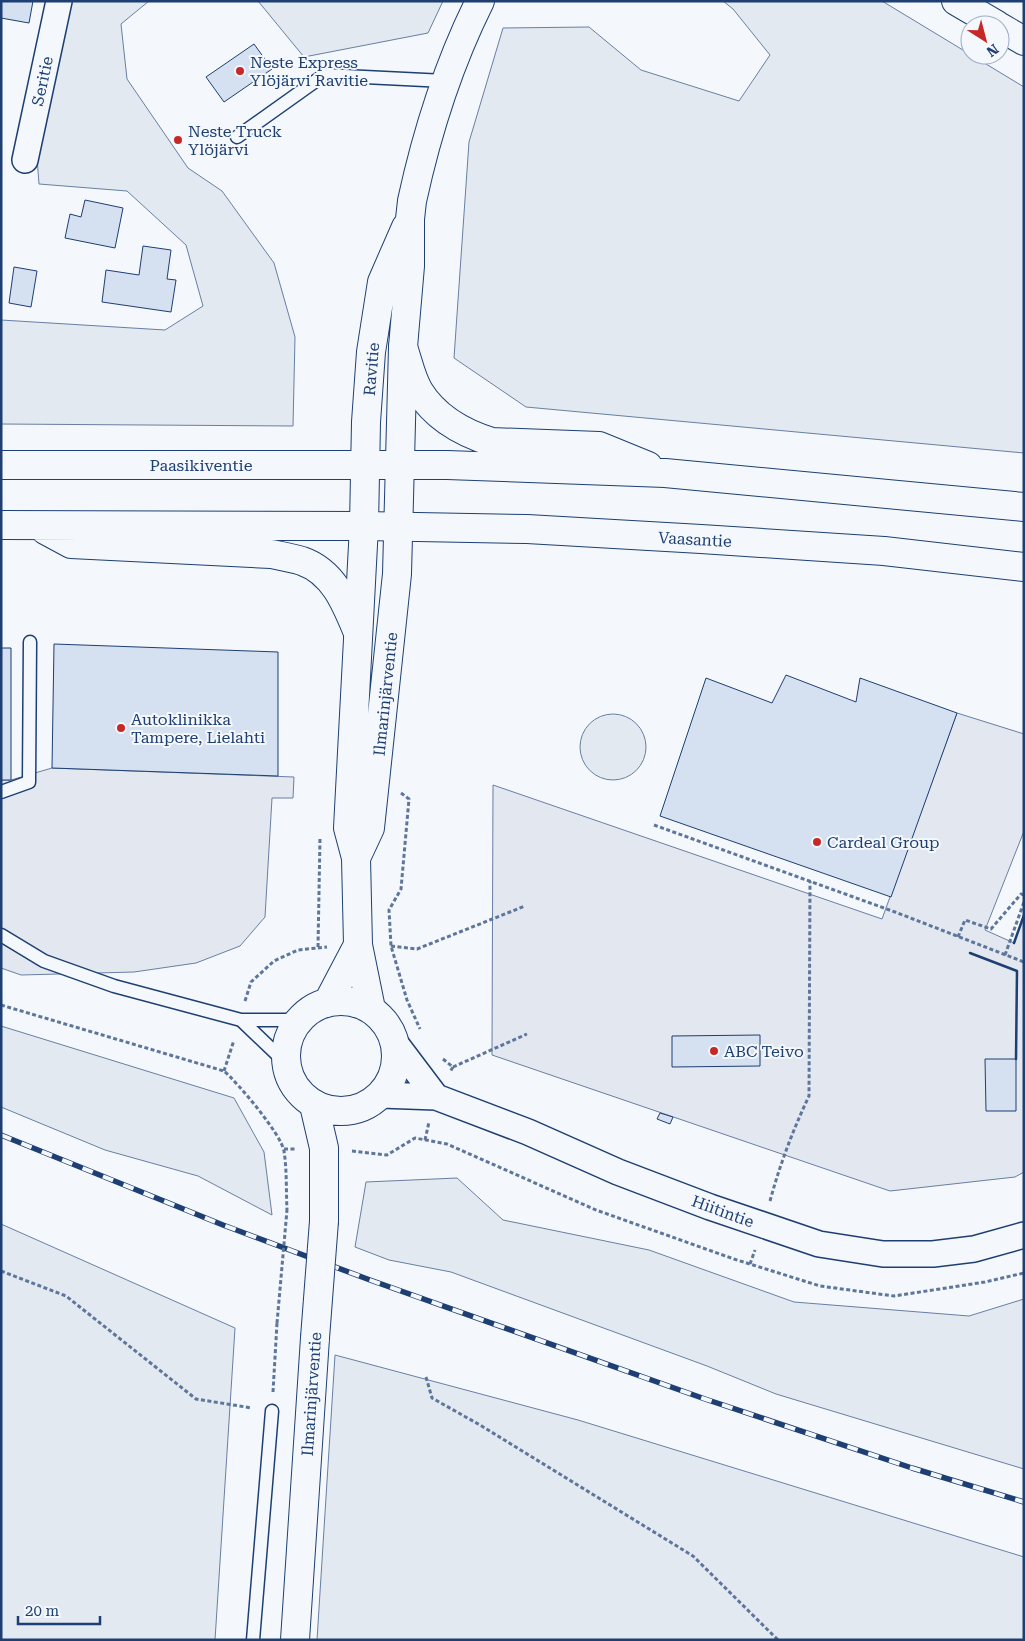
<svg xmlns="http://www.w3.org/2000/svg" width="1025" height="1641" font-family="'Roboto Serif',serif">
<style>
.green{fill:#e3e9f0;stroke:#687fa3}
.parking{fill:#e3e8f0;stroke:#687fa3}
.building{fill:#d5e0f0;stroke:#1d3f73}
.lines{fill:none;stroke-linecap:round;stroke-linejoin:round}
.service-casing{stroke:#1d3f73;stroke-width:15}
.minor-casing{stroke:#1d3f73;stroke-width:28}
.secondary-casing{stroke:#1d3f73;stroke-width:30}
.trunk-casing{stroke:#1d3f73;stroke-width:30}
.path{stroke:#5e769c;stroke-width:3;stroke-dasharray:4 2.5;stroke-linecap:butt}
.service{stroke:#f4f7fb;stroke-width:12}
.minor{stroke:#f4f7fb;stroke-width:25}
.secondary{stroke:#f4f7fb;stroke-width:28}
.trunk{stroke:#f4f7fb;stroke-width:28}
.rail-casing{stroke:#1d3f73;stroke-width:5.5}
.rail{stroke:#f4f7fb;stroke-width:4;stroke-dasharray:11;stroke-linecap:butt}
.secondary-bridge-casing{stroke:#1d3f73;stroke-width:30;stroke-linecap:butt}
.path-bridge{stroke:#5e769c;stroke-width:3;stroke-dasharray:4 2.5;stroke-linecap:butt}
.secondary-bridge{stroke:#f4f7fb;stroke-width:28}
.wall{stroke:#1d3f73;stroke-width:2.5}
.poi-dot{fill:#c62828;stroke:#f4f7fb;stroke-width:2}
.labels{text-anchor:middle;stroke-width:4;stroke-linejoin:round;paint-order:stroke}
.poi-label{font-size:16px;fill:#1d3f73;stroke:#f4f7fb;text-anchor:start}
.street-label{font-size:16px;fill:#1d3f73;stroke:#f4f7fb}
</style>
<rect width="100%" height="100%" fill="#f4f7fb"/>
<path class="green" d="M67,1H149L121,24L127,79L188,168L222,191L274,263L295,337L293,426L1,424V320L165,330L203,306L186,245L127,191L39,184L36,144Z
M258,1H443L428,33L304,57Z
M723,1H882L1024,87V453L526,407L454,358L469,142L503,28L589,27L641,70L739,101L770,55L733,9Z
M580 747a33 33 0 1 1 66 0a33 33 0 1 1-66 0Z
M1,1026L234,1098L264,1152L272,1215L198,1176L105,1150L1,1107Z
M457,1178L503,1220L649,1250L794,1302L969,1316L1024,1299V1469L776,1394L707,1366L451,1272L389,1260L355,1247L366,1182Z
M1,1224L235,1328L215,1640H1Z
M335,1355L578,1420L1024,1557V1640H317Z"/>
<path class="parking" d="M957,713L1024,734V831L985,930L1014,943L1024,915V1172L1015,1177L890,1191L492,1055L493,785L882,919Z
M52,768L294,777L293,798H272L265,917L240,946L196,963L134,972L21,975L1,968V780H11Z"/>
<path class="building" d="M1,1H33L29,23L1,18Z
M254,44L272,69L224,102L206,77Z
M85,200L123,208L115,248L65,238L70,214L81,217Z
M143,246L171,250L167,279L176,280L171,312L102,302L106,270L139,275Z
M14,267L37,271L31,307L9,303Z
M54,644L278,652V776L52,768Z
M1,648H11V780H1Z
M786,675L856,702L860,678L957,713L891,897L660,816L706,678L772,703Z
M760,1035V1066L672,1067V1036Z
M985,1059H1016V1111H986Z
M660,1113L673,1117L670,1124L657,1119Z"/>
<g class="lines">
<g class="service-casing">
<path id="service" d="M237,137L324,75L445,81
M1,792L29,782L30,642
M1,935L44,961L114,986L241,1020H299
M241,1020L286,1063
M253,1640L272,1411"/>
</g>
<g class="minor-casing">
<path id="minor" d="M25,160L59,1
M396,1044L436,1097
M381,1095L436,1097L528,1132L618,1172L710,1207L819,1244L883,1254H933L974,1249L1024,1235"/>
</g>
<g class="secondary-casing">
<path id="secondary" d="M956,1L997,25
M1000,27L1024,41
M356,858L370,828L397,574L403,347L410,266V219L412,201C427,132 448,65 480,1
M286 1056a55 55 0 1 1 110 0a55 55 0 1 1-110 0Z
M328,1002L358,945
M371,1009L358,945L356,858L348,828L364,526L366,422L371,352L382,282L406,227
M314,1105L324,1148V1221
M295,1640L315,1338"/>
</g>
<g class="trunk-casing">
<path id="trunk" d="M403,347C408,361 411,378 419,391C435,417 463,433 492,442L599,446L648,466
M1,465H447L665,473L1024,507
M1,525L364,526L527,529L701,539L884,551L1024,567
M45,530L71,544L271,554C281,556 292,558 302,561C334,572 346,604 358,633"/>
</g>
<path class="path" d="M401,793L409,799L401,889L389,910L391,946L407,1000L420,1029
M654,825L895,912L1024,962
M958,937L965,920L991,929L1021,894L1024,895
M391,946L417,949L525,906
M318,947L320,838
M1005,955L1024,902
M245,1001L251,982L274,961L298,950L327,947
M1,1005L224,1071C238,1083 281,1134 284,1151C287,1170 286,1191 287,1210
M443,1059L453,1067L450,1072
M453,1067L527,1034
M224,1071L234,1040
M425,1140L429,1122
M284,1149H295
M352,1151L387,1155L415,1138L447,1144L596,1210L734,1259L820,1286L894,1296L985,1282L1024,1273
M770,1201C780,1164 793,1130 809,1096L810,881
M750,1264L755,1250
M1,1271L66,1296L196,1399L252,1408
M426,1377L432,1398L480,1425L693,1556L778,1640
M273,1392L277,1323"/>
<use href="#service" class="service"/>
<use href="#minor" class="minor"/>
<use href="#secondary" class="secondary"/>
<use href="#trunk" class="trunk"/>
<g class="rail-casing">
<path id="rail" d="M1,1135L223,1225L370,1280L705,1399L912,1468L1024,1502"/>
</g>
<use href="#rail" class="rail"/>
<g class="secondary-bridge-casing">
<path id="secondary-bridge" d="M315,1338L324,1221"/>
</g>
<path class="path-bridge" d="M277,1323L287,1210"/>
<use href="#secondary-bridge" class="secondary-bridge"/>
<path class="wall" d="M1014,943L1024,915
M970,953L1017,971L1016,1059"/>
</g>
<g class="poi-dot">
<circle cx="240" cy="71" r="5"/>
<circle cx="178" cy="140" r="5"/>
<circle cx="121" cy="728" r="5"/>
<circle cx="817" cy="842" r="5"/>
<circle cx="714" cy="1051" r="5"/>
</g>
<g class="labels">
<g class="poi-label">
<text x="250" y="68">Neste Express<tspan x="250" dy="18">Ylöjärvi Ravitie</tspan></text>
<text x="188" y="137">Neste Truck<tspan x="188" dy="18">Ylöjärvi</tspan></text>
<text x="131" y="725">Autoklinikka<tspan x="131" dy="18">Tampere, Lielahti</tspan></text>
<text x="827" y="848">Cardeal Group</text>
<text x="724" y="1057">ABC Teivo</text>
</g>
<g class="street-label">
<text transform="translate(42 81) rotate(-78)" y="6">Seritie</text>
<text transform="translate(371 369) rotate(-85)" y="6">Ravitie</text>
<text x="201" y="471">Paasikiventie</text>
<text transform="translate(695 539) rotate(3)" y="6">Vaasantie</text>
<text transform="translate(385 694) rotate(-84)" y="6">Ilmarinjärventie</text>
<text transform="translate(723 1211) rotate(20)" y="6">Hiitintie</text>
<text transform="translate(311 1394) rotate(-86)" y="6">Ilmarinjärventie</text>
</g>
</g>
<rect width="1025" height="1641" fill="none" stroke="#1d3f73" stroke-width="5"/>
<g transform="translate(985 40) rotate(144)"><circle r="24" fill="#f4f7fb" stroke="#9eadc5"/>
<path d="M0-4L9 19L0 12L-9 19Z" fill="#c62828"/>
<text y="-8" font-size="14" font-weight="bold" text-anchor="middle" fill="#1d3f73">N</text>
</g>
<path d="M18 1616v8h82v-8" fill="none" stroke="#1d3f73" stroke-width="2.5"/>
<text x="25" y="1616" font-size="15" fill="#1d3f73" stroke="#f4f7fb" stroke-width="4" paint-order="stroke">20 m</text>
</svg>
